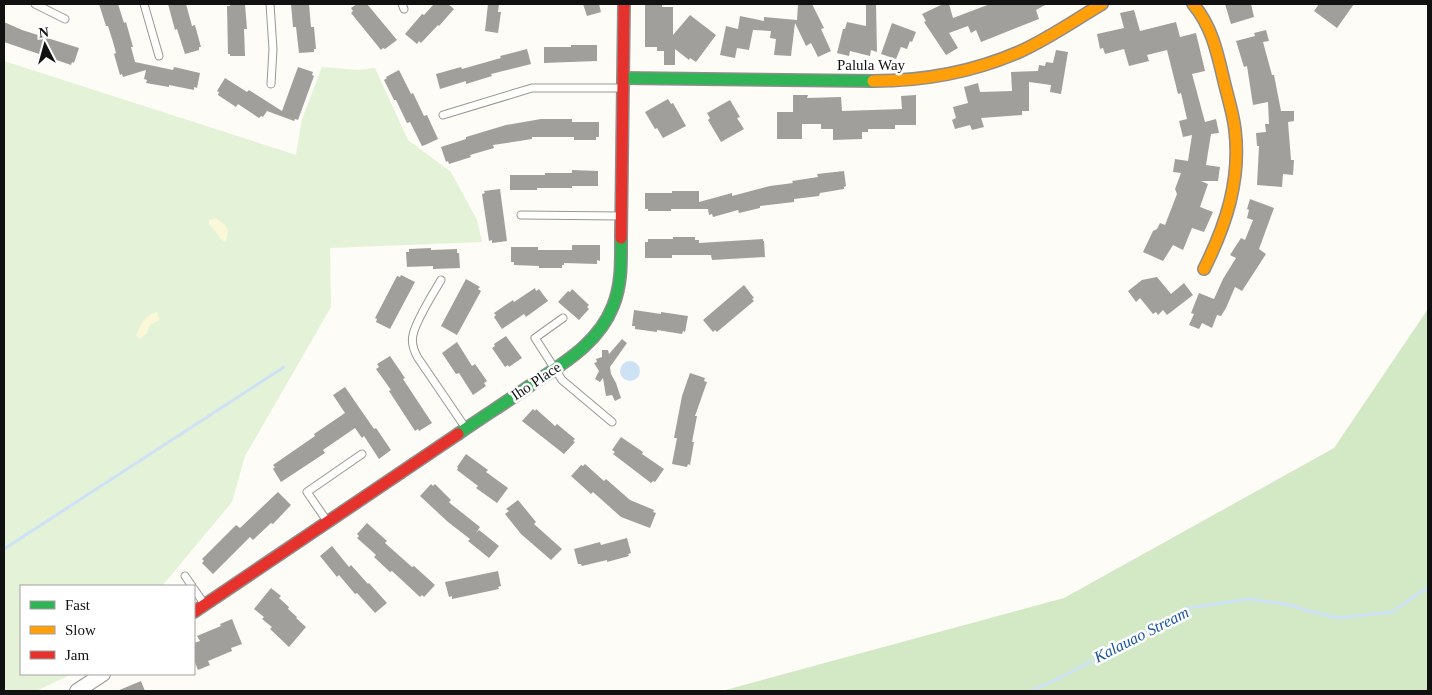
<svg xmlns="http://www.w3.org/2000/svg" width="1432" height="695" font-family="Georgia,serif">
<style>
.green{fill:#e4f2d7}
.forest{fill:#d3e9c6}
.sand{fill:#fbf8da}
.water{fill:#cee2f6}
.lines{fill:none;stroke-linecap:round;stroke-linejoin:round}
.stream{stroke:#cee2f6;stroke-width:3}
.building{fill:#a19f9c}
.lane-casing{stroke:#979795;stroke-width:9}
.street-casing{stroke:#979795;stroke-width:16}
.fast-casing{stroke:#8e8d8b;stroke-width:14}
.slow-casing{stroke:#8e8d8b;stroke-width:14}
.jam-casing{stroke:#8e8d8b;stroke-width:14}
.lane{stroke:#fffffe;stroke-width:7}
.street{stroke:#fffffe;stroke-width:14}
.fast{stroke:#30b455;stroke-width:11}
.slow{stroke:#ff9f0a;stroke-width:11}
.jam{stroke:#e5322d;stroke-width:11}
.labels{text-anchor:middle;stroke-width:5;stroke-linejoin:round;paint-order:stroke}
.street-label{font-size:15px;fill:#111;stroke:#fff}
.water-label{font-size:16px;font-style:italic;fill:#1a55a2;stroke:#fff}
</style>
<rect width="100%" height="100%" fill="#fdfcf7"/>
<path class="green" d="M4,61L296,155L302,119L322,67L358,70L375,68L408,140L451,172L477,220L482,242L330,248L331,307L245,456L232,502L162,586H21V674H72L36,691H4Z"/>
<path class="forest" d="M1428,309V691H722L1064,598L1334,448Z"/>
<path class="sand" d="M216,218L224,224L228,230L226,242L223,241L209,224V220Z
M157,312L160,319L150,325L147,333L140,339L136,335L137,333C141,323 145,315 157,312Z"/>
<path class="water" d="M620 371a10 10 0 1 1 20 0a10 10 0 1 1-20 0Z"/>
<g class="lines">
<path class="stream" d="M4,549L284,367
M1031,691L1068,674L1189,608L1248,599L1284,604L1337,618L1392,612L1428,587"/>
</g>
<path class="building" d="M99,4H118L124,23L126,22L133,47H131L135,62L173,70L174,67L200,73L197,88L194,87V90L169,85V87L146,83L147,80L144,79L146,70L123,77L122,74L120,75L114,54L116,53L113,42L108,26H106Z
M168,4H186L192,26L195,25L201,47H199V50L185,54L177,29L175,30Z
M230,4H245L247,29H244L245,56H230V54H228L227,6H230Z
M291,4H309L311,27H314L316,49H314V52L299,53L296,27H293Z
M357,4H367L397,40L385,49L383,48L381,50L351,13L353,11L351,8Z
M434,4H448L454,9L439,26L438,25L421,43L419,41L417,44L405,34L422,14L424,15Z
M488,4H499L498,12H501L498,33L485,31Z
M583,4H599L601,12L587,16Z
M645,4H662V7H673V35L690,15L716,35L696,62L690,58L689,60L675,49V65H664V51H657V47H645Z
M798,4H812L824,28L821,29L831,51L818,57L811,43L806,46L795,23L791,56L774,55L776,39L770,38L771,31L753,30L749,50L737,48L735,58L720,55L726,26L738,29L740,16L764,21V17L797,20Z
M866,4H876L877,52L871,50L870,56L850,51L849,56L837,53L843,29H845L847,22L866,26Z
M943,4H949L953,18L990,4H1047L1036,10L1039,19L981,42L976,30L971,33L968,26L949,33L958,48L946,55L924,22L926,21L922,14Z
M1225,4H1251L1254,17L1231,24Z
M1319,4H1354L1337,28L1314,11Z
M1134,10L1140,31L1176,22L1180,37L1196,33L1205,71L1192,74L1205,122L1216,119L1219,133L1211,134L1206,165L1220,167L1218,181H1201L1208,184L1200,207L1213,212L1204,232L1192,228L1183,250L1173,245L1163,261L1143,252L1153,231L1157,229L1160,223L1165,225L1177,194L1175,189L1181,173L1173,172L1175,159L1188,161L1192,135L1183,137L1179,121L1187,119L1181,93L1178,94L1167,50L1147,55L1149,61L1129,66L1124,49L1105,54L1103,48L1100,49L1097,34L1124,28L1120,13Z
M4,22L22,30L79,48L74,63L72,62L71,65L4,42Z
M892,23L916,32L912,42L910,41L907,49L901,47L896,59L881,54Z
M1266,30L1269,41L1263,42L1272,75H1274L1281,111H1294V121L1288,122L1291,160H1294L1293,175L1283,174L1282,187L1257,185L1259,146H1257L1256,133L1266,132L1265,124H1269L1268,102L1253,105L1247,66L1244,67L1236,41L1255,36L1254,33Z
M571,45H597V61L544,63V47H571Z
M527,49L531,64L491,74L492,76L466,84V81L440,89L436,74L461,67L462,69L501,58L500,56Z
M1056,50L1068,52L1061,94L1050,92L1051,85L1029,82V111H1022V115L981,118L984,127L972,130L970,125L955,129L952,120L956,118L953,107L968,103L964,87L978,83L980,92L1012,91L1011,72L1038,71L1039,65L1045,66L1046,62L1053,63Z
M298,67L313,72L312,75L314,76L298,120L295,119L294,121L267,111L263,117L261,116L259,118L238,104L236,107L218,95L219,92L217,91L225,78L247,92L249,90L282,111Z
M399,70L411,94L413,93L424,116L427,115L438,139L425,145L422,146L410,122L407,123L396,100H394L384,80L387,78L386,77Z
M793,95H808L807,98L841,97L842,111L902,109L901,96L916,95V125H895V129H868V132H862V139L833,140V129H821V124H802V139H777V112H793Z
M668,99L671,104L673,103L686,126L663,138L657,128L655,129L645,112Z
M730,100L740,117L737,118L744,129L721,142L708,120L710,118L707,113Z
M541,119H572V122H599V137H596V140H574V137H532V139L493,145L494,148L470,155L471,157L449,164L448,161L446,162L441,147L466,139V137L506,125Z
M572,170L598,171V186H572V188H537V190H510V175H545V173H572Z
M844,171L846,186L844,187V189L820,193L819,196L794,199V202L760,206V208L739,213L738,210L713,217L712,214L709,215L708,209H671V211H648V209H645V193H672V191H699V202L732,193V196L770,186L793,183L792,181L818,177L817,174Z
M500,189L507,241L492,243V240L489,241L482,194L485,193L484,191Z
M1250,199L1274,208L1259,249L1266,254L1242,291L1235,287L1226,308L1221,316L1217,315L1212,328L1202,323L1199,329L1189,325L1194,314L1191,313L1199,293L1214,299L1223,279L1236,258L1230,255L1241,238L1245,240L1253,220L1247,218L1249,210L1247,209Z
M673,237H695V240H699V243L763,239V241H764L765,257L712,260L711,255H672V258H645V242H648V239H673Z
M572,245H600V261L597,260V264L564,263V265H562V268H539V266L514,265V262H511V247H538V250H572Z
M431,248V250L457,249V253H459L460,268L433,269V266L407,267L406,252H409V249Z
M401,275L415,282L390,329L376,322L377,319L375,318L397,276L400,277Z
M1157,277L1171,294L1184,283L1193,295L1167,315L1163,310L1158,315L1156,312L1153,314L1140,298L1136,302L1128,291L1142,280Z
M466,279L480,287L478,289L481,291L457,335L441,326Z
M744,285L754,298L752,299L754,301L717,332L715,330L713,332L703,320Z
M535,288L536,291L539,289L548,301L526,317L524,314L502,329L494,317L496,315L494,313L513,300L514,302Z
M572,289L589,305L587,307L589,309L579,320L558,302L568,291L570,292Z
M634,310L661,314V312L688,316L685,332L683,331L682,334L657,330V332L635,329V326H632Z
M506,336L522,358L509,367L508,365L505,367L492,348L495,346L494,344Z
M622,339L627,343L610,367L611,374L616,383L621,398L615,401L612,395L606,396L603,378L600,382L595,379L599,371L594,363L597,362L596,359L602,357V350H608L609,354Z
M457,342L472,366L475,364L487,381L484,383L486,386L473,395L459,373L456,374L442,353Z
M390,356L405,378L403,379L432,423L419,431L418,429L415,431L389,391L391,390L376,369L379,367L377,364Z
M690,373L705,378L704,381L707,382L695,416H697L692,442H694L690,465L688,464L687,467L672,464L677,438H674L682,396Z
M345,387L374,429L376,428L391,450L379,459L364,436L362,438L355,428L323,450L325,453L281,482L273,469L275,467L273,465L315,436L314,434L345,413L333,395Z
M533,409L535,411L536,409L555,426L557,424L575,439L573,441L575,442L564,454L522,421Z
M621,437L643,452L642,454L664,469L655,482L653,481L651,483L613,454L615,452L612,450Z
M466,454L488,470L486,472L508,488L497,503L476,488L478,486L457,470L458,468L457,467Z
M585,464L604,481L606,479L630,500L654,510L653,512L656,513L650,528L621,517L593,492L591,494L571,476L581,465L583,466Z
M431,484L433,486L435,484L451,500L449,502L451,504L480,527L476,533L479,530L499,546L489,558L468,541L470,539L448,522L420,496Z
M278,492L291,505L273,524L271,523L253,540L250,537L213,574L202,563L204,561L202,559L236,525L240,528Z
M518,500L536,522L534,524L562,549L551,560L521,534L505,514L509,511L506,509Z
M367,523L387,541L385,543L412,567L414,566L435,585L424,597L422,595L420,597L392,571L390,572L374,557L376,555L375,554L357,538L359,536L357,534Z
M627,538L631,553L628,554L629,556L607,562V560L582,566L581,564H578L574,549L600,542L601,545Z
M332,546L349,567L351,565L368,584L369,583L387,603L375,613L357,593L355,594L339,575L337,577L320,556Z
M498,571L501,586L498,587L499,589L452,599V596L449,597L445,582Z
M271,588L281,596L279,598L289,607L288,609L297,617L296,618L306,627L289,647L270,629L272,627L262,619L264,617L254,609Z
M232,619L242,644L231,648L232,651L208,661L210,665L198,670L194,660V643L200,641L197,636L221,626L220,624Z
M141,681L145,691H117Z"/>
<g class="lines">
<g class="lane-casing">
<path id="lane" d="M35,4L65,19
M144,4L159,56
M270,4L273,49L271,84
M402,4L404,9
M443,115L532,88H621
M521,215L620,216
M441,280C433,294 416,320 413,335C411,343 414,351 418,358L465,427
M563,318L535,338L562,380L612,422
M327,521L307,492L362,454
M185,576L192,586
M194,589L205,605"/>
</g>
<g class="street-casing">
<path id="street" d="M77,691L103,674"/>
</g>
<g class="fast-casing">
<path id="fast" d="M623,78L873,81
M458,434C481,418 505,403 528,387C560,365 598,345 613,306C622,284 621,261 621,238"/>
</g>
<g class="slow-casing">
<path id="slow" d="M1193,4C1211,25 1217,51 1223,77C1227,95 1233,112 1235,130C1241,180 1226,225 1204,269
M873,81C922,81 973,72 1019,52C1048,39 1075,20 1102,4"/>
</g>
<g class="jam-casing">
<path id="jam" d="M621,238L624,4
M194,612L458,434"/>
</g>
<use href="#lane" class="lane"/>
<use href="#street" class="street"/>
<use href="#fast" class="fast"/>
<use href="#slow" class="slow"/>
<use href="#jam" class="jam"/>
</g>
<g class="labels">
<g class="street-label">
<text x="871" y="70">Palula Way</text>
<text transform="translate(536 381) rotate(-34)" y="5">Iho Place</text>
</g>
<g class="water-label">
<text transform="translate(1141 634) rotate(-27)" y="6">Kalauao Stream</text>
</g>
</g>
<rect width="1432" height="695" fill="none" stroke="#111111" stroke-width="10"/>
<rect x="20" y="585" width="175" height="90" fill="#ffffff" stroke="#a0a0a0"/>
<rect x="30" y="601" width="25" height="8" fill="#30b455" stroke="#a0a0a0"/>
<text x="65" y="610" font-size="15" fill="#111111">Fast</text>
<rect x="30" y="626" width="25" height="8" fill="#ff9f0a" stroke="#a0a0a0"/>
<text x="65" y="635" font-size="15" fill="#111111">Slow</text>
<rect x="30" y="651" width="25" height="8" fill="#e5322d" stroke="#a0a0a0"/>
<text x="65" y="660" font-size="15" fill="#111111">Jam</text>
<g transform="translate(45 45) rotate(354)" stroke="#ffffff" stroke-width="4" paint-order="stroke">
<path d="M0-4L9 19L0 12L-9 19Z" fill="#111111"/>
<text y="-8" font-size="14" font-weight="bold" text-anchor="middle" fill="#111111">N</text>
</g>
</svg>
